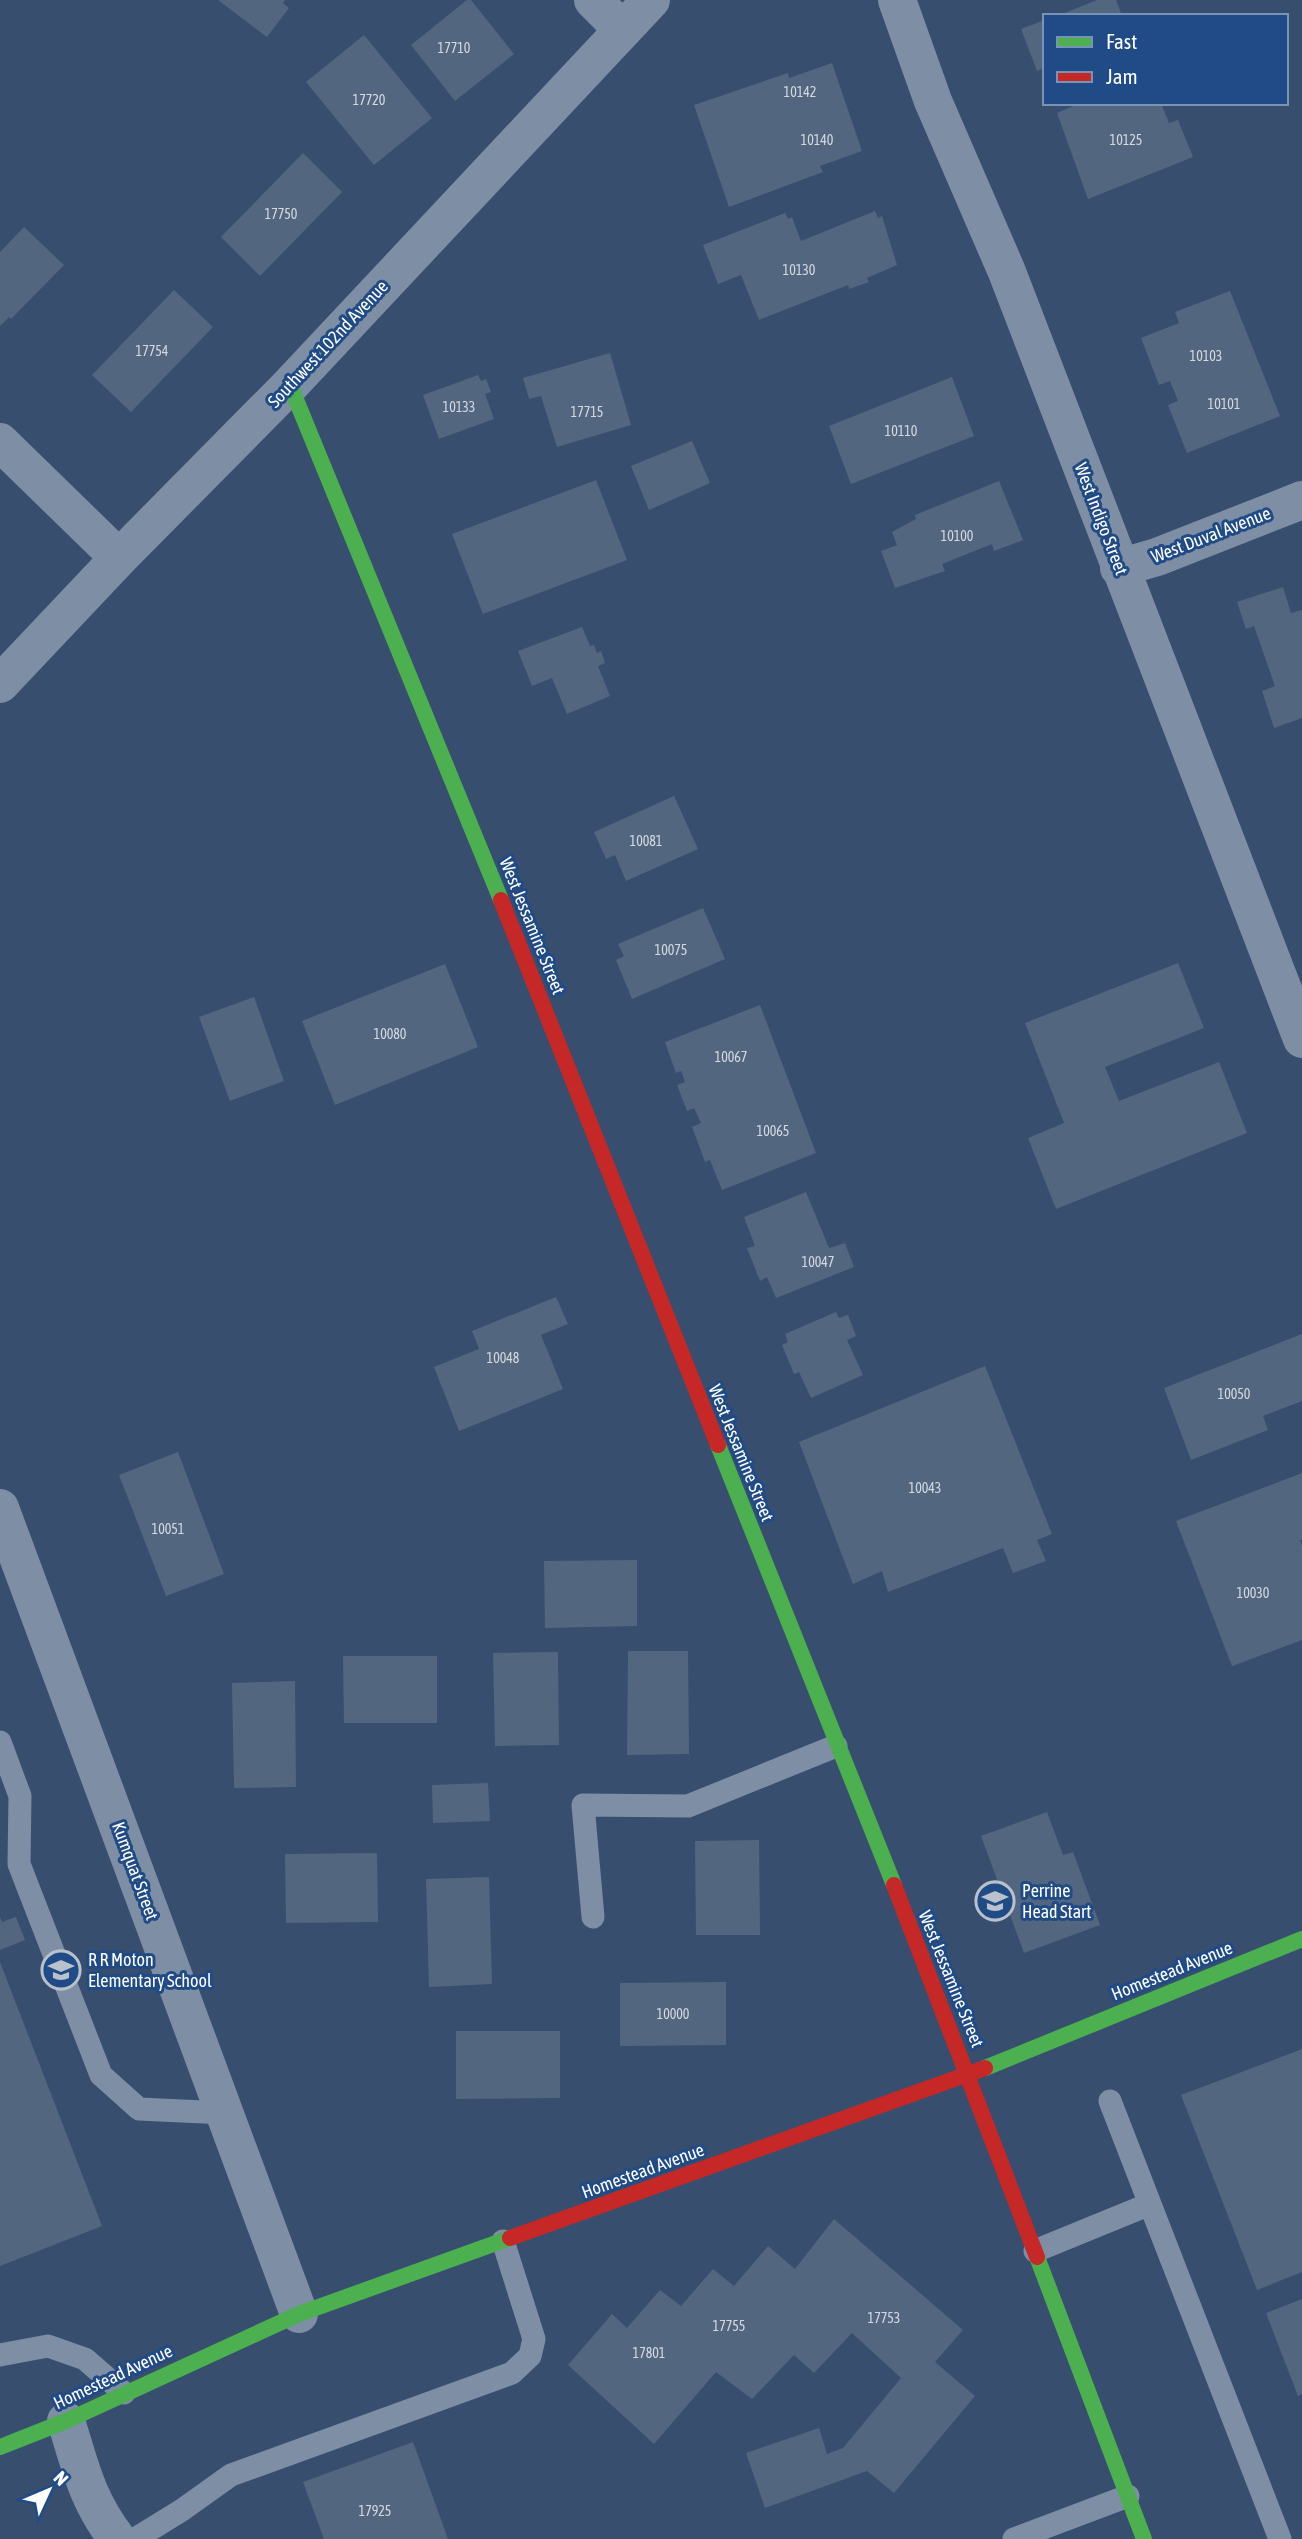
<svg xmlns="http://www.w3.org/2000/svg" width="1302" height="2539" font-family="'Asap Condensed',sans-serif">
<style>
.building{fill:#536680}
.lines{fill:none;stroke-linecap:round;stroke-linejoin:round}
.lane{stroke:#7e8ea5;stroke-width:23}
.street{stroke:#7e8ea5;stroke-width:38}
.fast{stroke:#4caf50;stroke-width:16}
.jam{stroke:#c62828;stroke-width:16}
.labels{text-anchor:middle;stroke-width:6;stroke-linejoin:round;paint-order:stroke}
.number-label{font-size:14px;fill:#d4d9df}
.street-label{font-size:18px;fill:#fff;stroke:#204b86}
.poi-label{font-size:18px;fill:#fff;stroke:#204b86;text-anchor:start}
</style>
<rect width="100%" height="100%" fill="#374e6f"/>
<path class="building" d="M218,0H285L283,3L289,8L267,37Z
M467,0H471L514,54L455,101L411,45Z
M1097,0H1116L1122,16H1057Z
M1045,20V68L1037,71L1021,29Z
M364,35L432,118L374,165L306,82Z
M832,63L862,151L820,166L823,172L729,207L694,105L788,73L789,78Z
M1080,103H1161L1169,123L1178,120L1193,157L1088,199L1057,113Z
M303,153L342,192L260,276L221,237Z
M875,211L878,218L882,216L897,265L867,278L869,282L849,289L848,285L759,320L741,275L718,284L703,245L785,213L788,219L792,217L801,241Z
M24,227L64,265L11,319L9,317L0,326V252Z
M174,290L213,327L131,412L92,375Z
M1230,291L1280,416L1187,453L1168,405L1178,401L1170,381L1159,385L1141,338L1179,323L1175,312Z
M610,353L631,425L557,447L541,396L529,399L523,378Z
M478,375L481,381L486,379L491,392L485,394L494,419L439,439L423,395Z
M952,377L974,436L851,484L829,426Z
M692,441L710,483L649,510L631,466Z
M596,480L627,560L483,614L452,534Z
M999,481L1023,540L994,551L992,544L942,564L945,571L895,588L881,551L897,545L892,532L916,519L915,515Z
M1283,587L1291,613L1302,610V718L1274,728L1262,691L1275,686L1254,626L1246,629L1237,602Z
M582,627L590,646L594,645L597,653L601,651L605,663L598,666L610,696L567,714L552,678L532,686L518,651Z
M674,796L698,849L626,881L615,855L606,859L594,832Z
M703,908L725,959L632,999L616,960L624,956L618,944Z
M1178,963L1204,1028L1105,1067L1119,1101L1219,1062L1247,1133L1056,1209L1028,1138L1064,1123L1025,1023Z
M445,964L478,1047L335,1105L302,1021Z
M254,997L284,1081L230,1101L199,1017Z
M760,1005L816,1153L722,1190L710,1160L705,1162L692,1127L701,1123L694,1108L687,1111L677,1085L685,1082L681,1071L676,1073L665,1042Z
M806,1192L829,1248L845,1243L854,1267L776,1298L767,1277L760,1281L747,1248L755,1246L744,1217Z
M556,1297L568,1324L541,1335L563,1389L459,1431L434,1367L479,1349L472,1331Z
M836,1312L839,1318L848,1315L856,1336L847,1340L863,1375L811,1398L799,1372L794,1374L782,1345L788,1342L785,1334Z
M1302,1334V1401L1263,1416L1268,1430L1191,1460L1164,1388Z
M985,1366L1052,1534L1037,1540L1046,1561L1013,1573L1003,1548L888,1592L882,1571L853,1584L799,1442Z
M178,1452L224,1574L166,1596L119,1475Z
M1302,1473V1540H1300L1302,1546V1640L1232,1666L1176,1521Z
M637,1560V1626L545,1628L544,1561Z
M628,1651H688L689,1754L627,1755Z
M558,1652L559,1745L495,1746L493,1653Z
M343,1656H437V1723H344Z
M295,1681L296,1787L234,1788L232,1683Z
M488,1783L490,1821L433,1823L432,1785Z
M1047,1812L1063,1855L1073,1852L1100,1925L1024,1953L981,1836Z
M759,1840L760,1935H696L695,1841Z
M377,1853L378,1922L286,1923L285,1854Z
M489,1877L492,1984L429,1987L426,1879Z
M0,1917L2,1922L16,1917L25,1940L0,1950Z
M0,1962L102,2226L0,2266Z
M726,1982V2045L620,2046V1983Z
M456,2031H560V2098L456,2099Z
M1302,2049V2272L1257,2290L1181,2095Z
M834,2219L963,2330L935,2362L975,2396L894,2493L867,2471L765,2508L746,2453L819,2428L827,2454L843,2448L901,2378L852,2333L814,2373L794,2355L752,2399L716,2372L654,2444L568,2365L612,2314L627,2328L660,2290L681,2306L713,2269L734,2286L768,2246L795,2269Z
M1302,2299V2394L1298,2396L1266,2313Z
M413,2442L448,2539H324L303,2482Z"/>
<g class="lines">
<path class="lane" d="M0,1742L20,1796L19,1864L101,2075L139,2109L225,2113
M593,1917L583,1805L688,1806L836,1746
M1110,2101L1280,2539
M1035,2251L1150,2204
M0,2355L48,2346L85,2359L124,2393
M135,2539L182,2510L231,2475L512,2373L530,2356L534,2339L503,2241
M1014,2539L1128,2496"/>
<path class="street" d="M593,0L622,29
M897,0L933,101L1007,272L1302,1039
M0,442L119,558
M1119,568L1157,557L1302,500
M0,684L119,558L290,385L651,0
M0,1508L299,2314
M66,2421C81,2468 86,2498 117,2539"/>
<path class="fast" d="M290,385L501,900
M718,1445L894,1885
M985,2068L1302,1939
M1037,2257L1144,2539
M0,2447L66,2421L299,2314L510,2238"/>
<path class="jam" d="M501,900L718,1445
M894,1885L1037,2257
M510,2238L985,2068"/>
</g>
<defs>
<g id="school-ring" transform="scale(2.0125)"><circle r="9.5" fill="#204b86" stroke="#b9c1cd" stroke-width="1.5"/><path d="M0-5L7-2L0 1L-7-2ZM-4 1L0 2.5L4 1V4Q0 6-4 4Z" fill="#b9c1cd"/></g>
</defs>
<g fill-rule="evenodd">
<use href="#school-ring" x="995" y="1901"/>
<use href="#school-ring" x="61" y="1970"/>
</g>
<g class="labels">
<g class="number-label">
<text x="454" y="53">17710</text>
<text x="800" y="97">10142</text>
<text x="369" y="105">17720</text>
<text x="817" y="145">10140</text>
<text x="1126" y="145">10125</text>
<text x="281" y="219">17750</text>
<text x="799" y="275">10130</text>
<text x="152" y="356">17754</text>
<text x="1206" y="361">10103</text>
<text x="1224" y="409">10101</text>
<text x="459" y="412">10133</text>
<text x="587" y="417">17715</text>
<text x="901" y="436">10110</text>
<text x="957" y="541">10100</text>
<text x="646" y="846">10081</text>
<text x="671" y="955">10075</text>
<text x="390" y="1039">10080</text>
<text x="731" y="1062">10067</text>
<text x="773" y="1136">10065</text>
<text x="818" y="1267">10047</text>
<text x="503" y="1363">10048</text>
<text x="1234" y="1399">10050</text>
<text x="925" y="1493">10043</text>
<text x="168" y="1534">10051</text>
<text x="1253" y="1598">10030</text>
<text x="673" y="2019">10000</text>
<text x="884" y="2323">17753</text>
<text x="729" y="2331">17755</text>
<text x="649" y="2358">17801</text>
<text x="375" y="2516">17925</text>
</g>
<g class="street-label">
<text transform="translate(328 344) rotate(-47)" y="6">Southwest 102nd Avenue</text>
<text transform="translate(1101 519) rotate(69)" y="6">West Indigo Street</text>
<text transform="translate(1211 535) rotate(-21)" y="6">West Duval Avenue</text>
<text transform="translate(532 926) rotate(68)" y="6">West Jessamine Street</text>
<text transform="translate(741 1453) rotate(68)" y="6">West Jessamine Street</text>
<text transform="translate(135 1871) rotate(70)" y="6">Kumquat Street</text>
<text transform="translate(1172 1971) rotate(-22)" y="6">Homestead Avenue</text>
<text transform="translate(951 1979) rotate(68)" y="6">West Jessamine Street</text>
<text transform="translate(643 2171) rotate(-20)" y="6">Homestead Avenue</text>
<text transform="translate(113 2377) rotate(-25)" y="6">Homestead Avenue</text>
</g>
<g class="poi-label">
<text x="1022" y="1897">Perrine<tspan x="1022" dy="21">Head Start</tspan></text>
<text x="88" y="1966">R R Moton<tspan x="88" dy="21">Elementary School</tspan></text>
</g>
</g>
<rect x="1043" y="14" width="245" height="91" fill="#204b86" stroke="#7993b6" stroke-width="2"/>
<rect x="1057" y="37" width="35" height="10" fill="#4caf50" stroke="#7993b6" stroke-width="2"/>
<text x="1106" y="49" font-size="21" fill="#ffffff">Fast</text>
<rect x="1057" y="72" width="35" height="10" fill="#c62828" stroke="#7993b6" stroke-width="2"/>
<text x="1106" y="84" font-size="21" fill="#ffffff">Jam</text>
<g transform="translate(49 2490) rotate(46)" stroke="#204b86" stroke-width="5" paint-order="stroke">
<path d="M0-5L12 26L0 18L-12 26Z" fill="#ffffff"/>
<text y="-10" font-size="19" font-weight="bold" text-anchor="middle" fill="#ffffff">N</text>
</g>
</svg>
